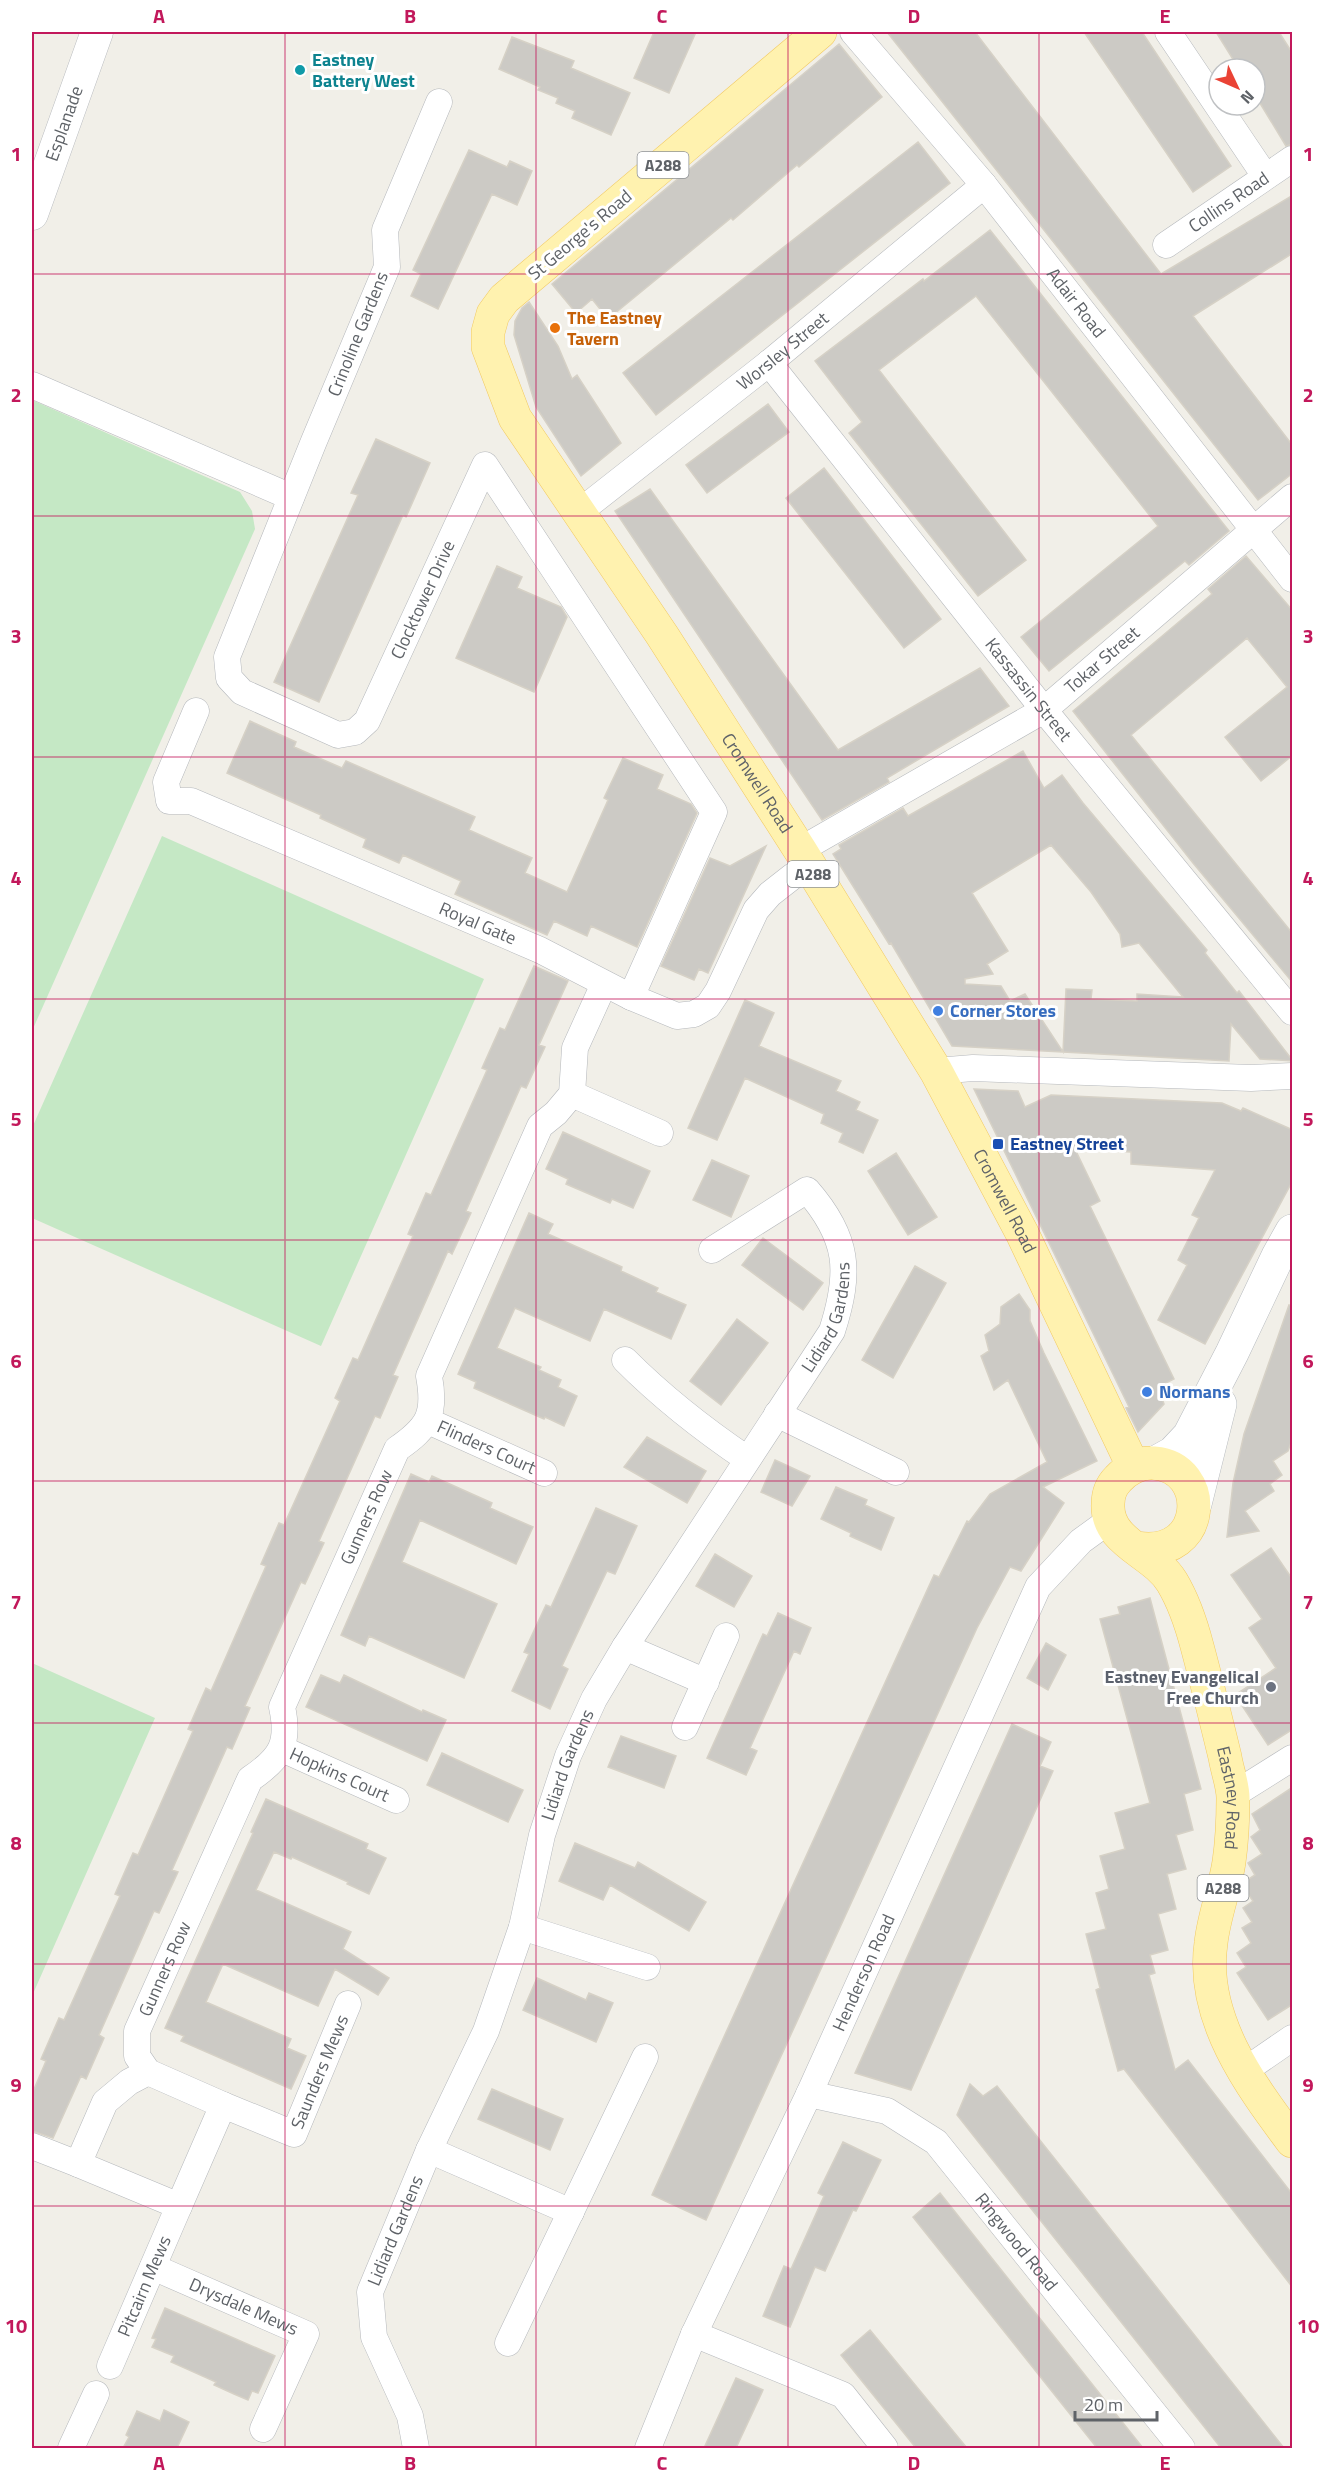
<svg xmlns="http://www.w3.org/2000/svg" width="1324" height="2480" font-family="'Titillium Web',sans-serif">
<style>
.green{fill:#c5e8c5}
.building{fill:#cccac5;stroke:#d6d1c6;stroke-width:1.5;fill-rule:evenodd}
.lines{fill:none;stroke-linecap:round;stroke-linejoin:round}
.minor-casing{stroke:#b5b8bc;stroke-width:27}
.tertiary-casing{stroke:#b5b8bc;stroke-width:33}
.secondary-casing{stroke:#b6babf;stroke-width:34}
.primary-casing{stroke:#f2c960;stroke-width:34}
.minor{stroke:#fff;stroke-width:26}
.tertiary{stroke:#fff;stroke-width:32}
.secondary{stroke:#fff;stroke-width:33}
.primary{stroke:#fff2af;stroke-width:33}
.grid{fill:none;stroke:#c2185b;stroke-width:1.5;stroke-opacity:0.55}
.culture-dot{fill:#0f9aa8;stroke:#fff;stroke-width:2}
.food-dot{fill:#e8710a;stroke:#fff;stroke-width:2}
.shop-dot{fill:#3f7fe0;stroke:#fff;stroke-width:2}
.transit-dot{fill:#1a4fb4;stroke:#fff;stroke-width:2}
.worship-dot{fill:#6b7280;stroke:#fff;stroke-width:2}
.labels{text-anchor:middle;stroke-width:6;stroke-linejoin:round;paint-order:stroke}
.shield{fill:#fff;stroke:#8f9295;stroke-width:1.5}
.shield-label{font-size:16px;font-weight:bold;fill:#5f6368}
.culture-label{font-size:18px;font-weight:bold;fill:#0d838f;stroke:#fff;text-anchor:start}
.street-label{font-size:18px;fill:#5f6368;stroke:#fff}
.food-label{font-size:18px;font-weight:bold;fill:#c56008;stroke:#fff;text-anchor:start}
.shop-label{font-size:18px;font-weight:bold;fill:#366cbe;stroke:#fff;text-anchor:start}
.transit-label{font-size:18px;font-weight:bold;fill:#164399;stroke:#fff;text-anchor:start}
.worship-label{font-size:18px;font-weight:bold;fill:#5b616d;stroke:#fff;text-anchor:end}
.neatline{fill:none;stroke:#c2185b;stroke-width:2}
.grid-label{font-size:20px;text-anchor:middle;font-weight:bold;fill:#c2185b}
</style>
<rect width="100%" height="100%" fill="#f1efe8"/>
<path class="green" d="M32,400L240,492L252,511L255,529L32,1031Z
M162,836L484,979L321,1346L32,1218V1128Z
M32,1663L155,1718L32,1996Z"/>
<path class="building" d="M654,32H696L669,93L634,78Z
M887,32H975L1161,274L1293,195V253L1193,316L1293,446V473L1258,500Z
M1084,32H1142L1231,166L1193,192Z
M1216,32H1279L1293,54V144L1286,146L1255,95V69H1239Z
M512,37L574,61L571,68L630,93L611,135L572,118L575,111L556,103L558,98L538,90L540,87L499,69Z
M839,44L882,97L799,167L797,165L733,220L731,218L608,319L592,299L576,313L552,284Z
M918,142L950,183L656,415L623,373Z
M469,150L507,167L510,161L532,171L517,205L492,194L438,309L411,296L421,274L413,270Z
M990,230L1229,531L1189,565L1185,561L1049,671L1021,637L1158,526L976,296L879,370L1026,560L978,596L849,433L862,422L815,361L923,279L924,281Z
M529,302L558,346L572,379L577,375L621,443L581,476L536,407L514,335L515,321L522,308Z
M768,404L789,432L707,493L686,465Z
M376,439L430,463L406,517L403,515L319,702L274,682L358,495L351,493Z
M824,468L941,619L904,648L786,498Z
M650,489L838,750L980,668L1009,706L887,778L889,782L822,820L615,511Z
M1246,556L1293,611V755L1261,781L1225,737L1287,687L1247,638L1131,735L1293,934V983L1193,863L1073,711L1212,594L1208,589Z
M497,566L522,577L517,588L561,607L567,617L534,692L456,658Z
M250,721L296,742L294,747L342,768L346,761L475,817L469,830L532,858L525,873L567,892L608,800L604,798L623,758L663,775L657,789L691,804L697,813L637,947L591,926L587,936L554,921L547,935L455,894L461,881L403,855L399,863L363,847L366,839L320,818L321,815L227,773Z
M1023,751L1044,788L1062,775L1083,803L1207,950L1205,953L1237,993L1239,991L1293,1061L1260,1059L1231,1024L1229,1061L952,1046L891,943L889,944L833,854L841,849L839,845L903,808L908,816ZM1051,845L1091,892L1120,934L1122,947L1139,943L1183,997L1137,994V1001L1091,999L1092,990L1066,989L1063,1052L1025,994L1010,1001L1001,986L965,984V979L993,974L987,964L1008,951L972,893Z
M766,846L708,973L699,969L694,980L661,966L710,858L730,866Z
M534,966L568,981L539,1045L545,1047L526,1088L521,1086L466,1211L471,1213L452,1254L448,1251L393,1375L398,1377L380,1418L375,1416L319,1541L324,1543L305,1584L301,1582L245,1706L250,1708L232,1749L227,1747L172,1870L178,1872L159,1913L154,1911L99,2035L104,2038L86,2079L81,2076L53,2138L32,2131V2094L46,2061L41,2059L59,2018L64,2020L120,1896L115,1894L133,1853L138,1855L193,1731L188,1729L206,1688L211,1691L266,1566L261,1564L279,1523L284,1525L340,1401L335,1398L353,1358L358,1360L413,1236L408,1234L426,1193L431,1195L487,1070L482,1068L500,1028L505,1030Z
M745,1000L774,1013L759,1046L841,1081L836,1091L860,1102L856,1110L878,1120L863,1153L839,1142L843,1133L821,1123L824,1114L745,1078L717,1140L688,1128Z
M974,1089L1018,1091L1025,1107L1051,1095L1222,1103L1241,1111L1243,1108L1293,1130V1180L1205,1344L1158,1320L1187,1265L1178,1260L1199,1218L1192,1215L1215,1170L1131,1164V1152L1075,1149L1100,1201L1090,1206L1174,1379L1158,1387L1164,1404L1138,1432L1126,1408L1129,1407Z
M563,1132L650,1171L633,1208L612,1199L610,1203L566,1184L568,1179L546,1169Z
M896,1153L937,1217L908,1235L868,1171Z
M712,1160L749,1176L731,1217L693,1200Z
M529,1213L553,1224L548,1234L622,1267L621,1271L658,1288L656,1292L686,1305L671,1339L604,1309L590,1341L515,1308L497,1348L541,1367L539,1370L561,1380L558,1387L577,1396L564,1426L545,1417L544,1419L474,1388L476,1382L458,1374Z
M763,1238L823,1283L803,1310L742,1265Z
M915,1266L946,1283L893,1378L862,1360Z
M1019,1294L1030,1310V1321L1044,1353L1097,1461L1043,1487L1064,1503L1021,1571L1010,1567L977,1628L706,2220L652,2195L934,1575L939,1577L967,1521L969,1522L990,1494L1047,1462L1008,1380L994,1390L981,1356L989,1351L985,1335L1000,1324L1001,1307Z
M1289,1305L1293,1306V1437L1288,1451L1273,1461L1282,1475L1270,1484L1274,1491L1245,1511L1259,1531L1227,1537L1233,1483L1244,1434Z
M737,1319L768,1343L721,1405L690,1381Z
M647,1437L706,1471L687,1503L624,1467Z
M775,1460L810,1476L792,1506L761,1492Z
M411,1474L429,1482L432,1476L492,1503L490,1508L533,1527L516,1564L420,1520L402,1562L497,1604L464,1678L369,1636L365,1646L341,1635Z
M836,1487L867,1500L865,1505L894,1518L881,1550L850,1536L851,1533L821,1519Z
M596,1508L637,1526L615,1574L607,1571L586,1615L562,1666L568,1669L550,1709L512,1691L529,1654L524,1652L546,1605L551,1607Z
M1271,1548L1293,1580V1729L1268,1745L1235,1695L1276,1668L1249,1628L1262,1619L1231,1575Z
M715,1554L752,1576L734,1607L696,1586Z
M1150,1598L1201,1789L1184,1794L1193,1830L1176,1835L1186,1869L1167,1874L1176,1909L1158,1914L1168,1950L1150,1955L1155,1973L1149,1975L1175,2070L1188,2060L1293,2195V2288L1124,2069L1118,2071L1096,1990L1100,1988L1086,1934L1106,1929L1096,1893L1109,1889L1100,1856L1125,1849L1115,1813L1150,1803L1100,1619L1120,1614L1118,1607Z
M778,1613L811,1628L800,1654L794,1651L750,1748L757,1751L746,1775L707,1758L763,1634L767,1636Z
M1046,1643L1066,1655L1048,1690L1027,1678Z
M321,1675L340,1683L344,1675L422,1712L423,1710L446,1720L427,1761L306,1707Z
M1012,1724L1051,1742L1040,1766L1053,1771L911,2090L855,2073Z
M621,1736L676,1756L664,1788L608,1767Z
M442,1753L523,1790L508,1822L427,1785Z
M1293,1787V2004L1268,2020L1237,1973L1246,1967L1237,1953L1251,1943L1242,1928L1252,1922L1243,1908L1253,1901L1243,1887L1244,1882L1255,1875L1248,1863L1262,1854L1251,1837L1260,1830L1252,1814Z
M266,1799L368,1844L366,1849L386,1858L369,1894L347,1884L348,1882L292,1857L291,1859L274,1852L256,1890L351,1932L343,1949L389,1978L378,1995L335,1969L318,2006L223,1964L206,2002L291,2039L287,2048L306,2056L291,2089L181,2041L184,2036L165,2028L253,1833L251,1832Z
M575,1843L635,1868L638,1862L706,1902L689,1931L610,1885L603,1900L559,1881Z
M537,1978L586,2000L589,1993L613,2003L596,2042L523,2010Z
M970,2084L983,2096L997,2086L1284,2448H1221L957,2115Z
M492,2089L563,2119L550,2150L478,2119Z
M843,2142L881,2160L856,2211L853,2210L825,2271L815,2267L790,2327L763,2316L784,2266L791,2269L824,2196L818,2193Z
M940,2193L1143,2448H1097L913,2217Z
M165,2308L275,2356L258,2393L252,2391L248,2400L234,2394L214,2385L216,2382L171,2362L174,2356L152,2347L156,2339L152,2338Z
M870,2330L967,2448H916L841,2355Z
M736,2378L763,2390L736,2448H704Z
M164,2410L189,2422L177,2448H123L129,2437L126,2435L137,2411L160,2421Z"/>
<g class="lines">
<g class="minor-casing">
<g id="minor">
<path id="s1" d="M853,32L984,185L1292,579"/>
<path d="M1168,32L1265,176"/>
<path id="s2" d="M439,102L385,230L387,267L314,441L227,657L229,678L242,692L338,735L355,732L367,721L485,465L714,812L631,997"/>
<path id="s3" d="M1166,245L1292,159"/>
<path id="s4" d="M769,363L1044,710L1292,1012"/>
<path d="M32,385L291,497"/>
<path id="s5" d="M578,513L769,363L984,185"/>
<path id="s6" d="M196,711L166,782L169,801H191L540,950L631,997L677,1016L694,1014L708,1006L718,991L756,910L770,894L793,876L809,867"/>
<path id="s7" d="M800,850L1044,710L1292,497"/>
<path d="M936,1071L973,1068L1251,1078L1292,1076"/>
<path d="M572,1094L660,1133"/>
<path d="M625,1360C662,1397 704,1430 747,1459"/>
<path d="M777,1414L896,1472"/>
<path id="s8" d="M428,1421L544,1473"/>
<path d="M625,1647L706,1682"/>
<path d="M685,1727L726,1636"/>
<path id="s9" d="M282,1749L396,1800"/>
<path d="M1233,1795L1292,1758"/>
<path d="M522,1927L647,1967"/>
<path d="M1244,2071L1292,2038"/>
<path id="s10" d="M809,2094L887,2111L936,2142L1182,2448"/>
<path id="s11" d="M223,2105L294,2134L348,2004"/>
<path d="M32,2146L78,2164L105,2102L129,2082L148,2072"/>
<path d="M429,2150L571,2212"/>
<path id="s12" d="M78,2164L179,2206L223,2105L148,2072L137,2056V2031L250,1779C281,1758 290,1744 282,1707L397,1449C429,1427 436,1414 429,1376L540,1126L556,1113L572,1094L575,1048L604,984"/>
<path id="s13" d="M153,2267L306,2334L263,2429"/>
<path d="M694,2334L843,2395L885,2448"/>
<path d="M508,2343L645,2057"/>
<path id="s14" d="M110,2366L179,2206"/>
<path d="M71,2448L96,2394"/>
<path id="s15" d="M416,2448L410,2416L374,2337L370,2292L429,2150L486,2031L522,1927L542,1835L568,1756L594,1699L625,1647L832,1331C851,1272 849,1238 807,1190L712,1250"/>
<path id="s16" d="M648,2448L694,2334L809,2094L1038,1587L1081,1541L1110,1520"/>
</g>
</g>
<g class="tertiary-casing">
<g id="tertiary">
<path id="s17" d="M32,214L97,32"/>
</g>
</g>
<g class="secondary-casing">
<path id="secondary" d="M1155,1463L1173,1453L1189,1436L1232,1353L1278,1256L1292,1231
M1195,1504L1220,1404"/>
</g>
<g class="primary-casing">
<g id="primary">
<path id="s18" d="M820,32L504,299L493,314L488,332V347L515,418L662,635L800,850L936,1071L1022,1233L1133,1466"/>
<path id="s19" d="M1137,1548C1208,1559 1211,1467 1154,1463C1139,1462 1128,1468 1118,1479C1111,1486 1108,1495 1108,1504C1106,1543 1154,1552 1172,1582C1184,1602 1191,1623 1197,1646C1207,1683 1216,1720 1225,1757C1227,1770 1233,1785 1233,1798C1233,1818 1232,1841 1229,1862C1225,1889 1214,1915 1211,1943C1200,2017 1250,2085 1292,2141"/>
</g>
</g>
<use href="#minor" class="minor"/>
<use href="#tertiary" class="tertiary"/>
<use href="#secondary" class="secondary"/>
<use href="#primary" class="primary"/>
</g>
<path class="grid" d="M285,32V2448M536,32V2448M788,32V2448M1039,32V2448M32,274H1292M32,516H1292M32,757H1292M32,999H1292M32,1240H1292M32,1481H1292M32,1723H1292M32,1964H1292M32,2206H1292"/>
<circle class="culture-dot" cx="300" cy="70" r="6"/>
<circle class="food-dot" cx="555" cy="328" r="6"/>
<g class="shop-dot">
<circle cx="938" cy="1011" r="6"/>
<circle cx="1147" cy="1392" r="6"/>
</g>
<rect class="transit-dot" x="992" y="1138" width="12" height="12" rx="3"/>
<circle class="worship-dot" cx="1271" cy="1687" r="6"/>
<g class="labels">
<g class="shield">
<rect x="637.5" y="152" width="51" height="26" rx="4.5"/>
<rect x="787.5" y="861" width="51" height="26" rx="4.5"/>
<rect x="1197.5" y="1875" width="51" height="26" rx="4.5"/>
</g>
<g class="shield-label">
<text x="663" y="171">A288</text>
<text x="813" y="880">A288</text>
<text x="1223" y="1894">A288</text>
</g>
<g class="culture-label">
<text x="312" y="66">Eastney<tspan x="312" dy="21">Battery West</tspan></text>
</g>
<g class="street-label">
<text dy="6" stroke="none"><textPath href="#s17" startOffset="96">Esplanade</textPath></text>
<text dy="6" stroke="none"><textPath href="#s3" startOffset="76">Collins Road</textPath></text>
<text transform="translate(580 235) rotate(-40)" y="6">St George's Road</text>
<text dy="6" stroke="none"><textPath href="#s1" startOffset="351">Adair Road</textPath></text>
<text transform="translate(358 334) rotate(-68)" y="6">Crinoline Gardens</text>
<text dy="6" stroke="none"><textPath href="#s5" startOffset="261">Worsley Street</textPath></text>
<text dy="6" stroke="none"><textPath href="#s2" startOffset="910">Clocktower Drive</textPath></text>
<text dy="6" stroke="none"><textPath href="#s7" startOffset="358">Tokar Street</textPath></text>
<text dy="6" stroke="none"><textPath href="#s4" startOffset="417">Kassassin Street</textPath></text>
<text dy="6" stroke="none"><textPath href="#s18" startOffset="980">Cromwell Road</textPath></text>
<text dy="6" stroke="none"><textPath href="#s6" startOffset="430">Royal Gate</textPath></text>
<text dy="6" stroke="none"><textPath href="#s18" startOffset="1466">Cromwell Road</textPath></text>
<text dy="6" stroke="none"><textPath href="#s15" startOffset="1250">Lidiard Gardens</textPath></text>
<text dy="6" stroke="none"><textPath href="#s8" startOffset="64">Flinders Court</textPath></text>
<text dy="6" stroke="none"><textPath href="#s12" startOffset="916">Gunners Row</textPath></text>
<text dy="6" stroke="none"><textPath href="#s15" startOffset="729">Lidiard Gardens</textPath></text>
<text dy="6" stroke="none"><textPath href="#s9" startOffset="63">Hopkins Court</textPath></text>
<text dy="6" stroke="none"><textPath href="#s19" startOffset="544">Eastney Road</textPath></text>
<text dy="6" stroke="none"><textPath href="#s12" startOffset="414">Gunners Row</textPath></text>
<text dy="6" stroke="none"><textPath href="#s16" startOffset="522">Henderson Road</textPath></text>
<text dy="6" stroke="none"><textPath href="#s11" startOffset="144">Saunders Mews</textPath></text>
<text dy="6" stroke="none"><textPath href="#s15" startOffset="231">Lidiard Gardens</textPath></text>
<text dy="6" stroke="none"><textPath href="#s10" startOffset="266">Ringwood Road</textPath></text>
<text dy="6" stroke="none"><textPath href="#s14" startOffset="87">Pitcairn Mews</textPath></text>
<text dy="6" stroke="none"><textPath href="#s13" startOffset="99">Drysdale Mews</textPath></text>
</g>
<g class="food-label">
<text x="567" y="324">The Eastney<tspan x="567" dy="21">Tavern</tspan></text>
</g>
<g class="shop-label">
<text x="950" y="1017">Corner Stores</text>
<text x="1159" y="1398">Normans</text>
</g>
<g class="transit-label">
<text x="1010" y="1150">Eastney Street</text>
</g>
<g class="worship-label">
<text x="1259" y="1683">Eastney Evangelical<tspan x="1259" dy="21">Free Church</tspan></text>
</g>
</g>
<rect width="1324" height="2480" fill="none" stroke="#ffffff" stroke-width="66"/>
<g transform="translate(1237 87) rotate(134)"><circle r="28" fill="#ffffff" stroke="#bfc1c3" stroke-width="1.5"/>
<path d="M0-4.5L10 22L0 15L-10 22Z" fill="#ea4335"/>
<text y="-9" font-size="16" font-weight="bold" text-anchor="middle" fill="#5f6368">N</text>
</g>
<path d="M1075 2411v9h82v-9" fill="none" stroke="#5f6368" stroke-width="3"/>
<text x="1084" y="2411" font-size="18" fill="#5f6368" stroke="#ffffff" stroke-width="4.5" paint-order="stroke">20 m</text>
<rect x="33" y="33" width="1258" height="2414" class="neatline"/>
<g class="grid-label">
<text x="159" y="23">A</text>
<text x="410" y="23">B</text>
<text x="662" y="23">C</text>
<text x="914" y="23">D</text>
<text x="1165" y="23">E</text>
<text x="16" y="161">1</text>
<text x="1308" y="161">1</text>
<text x="16" y="402">2</text>
<text x="1308" y="402">2</text>
<text x="16" y="643">3</text>
<text x="1308" y="643">3</text>
<text x="16" y="885">4</text>
<text x="1308" y="885">4</text>
<text x="16" y="1126">5</text>
<text x="1308" y="1126">5</text>
<text x="16" y="1368">6</text>
<text x="1308" y="1368">6</text>
<text x="16" y="1609">7</text>
<text x="1308" y="1609">7</text>
<text x="16" y="1850">8</text>
<text x="1308" y="1850">8</text>
<text x="16" y="2092">9</text>
<text x="1308" y="2092">9</text>
<text x="16" y="2333">10</text>
<text x="1308" y="2333">10</text>
<text x="159" y="2470">A</text>
<text x="410" y="2470">B</text>
<text x="662" y="2470">C</text>
<text x="914" y="2470">D</text>
<text x="1165" y="2470">E</text>
</g>
</svg>
